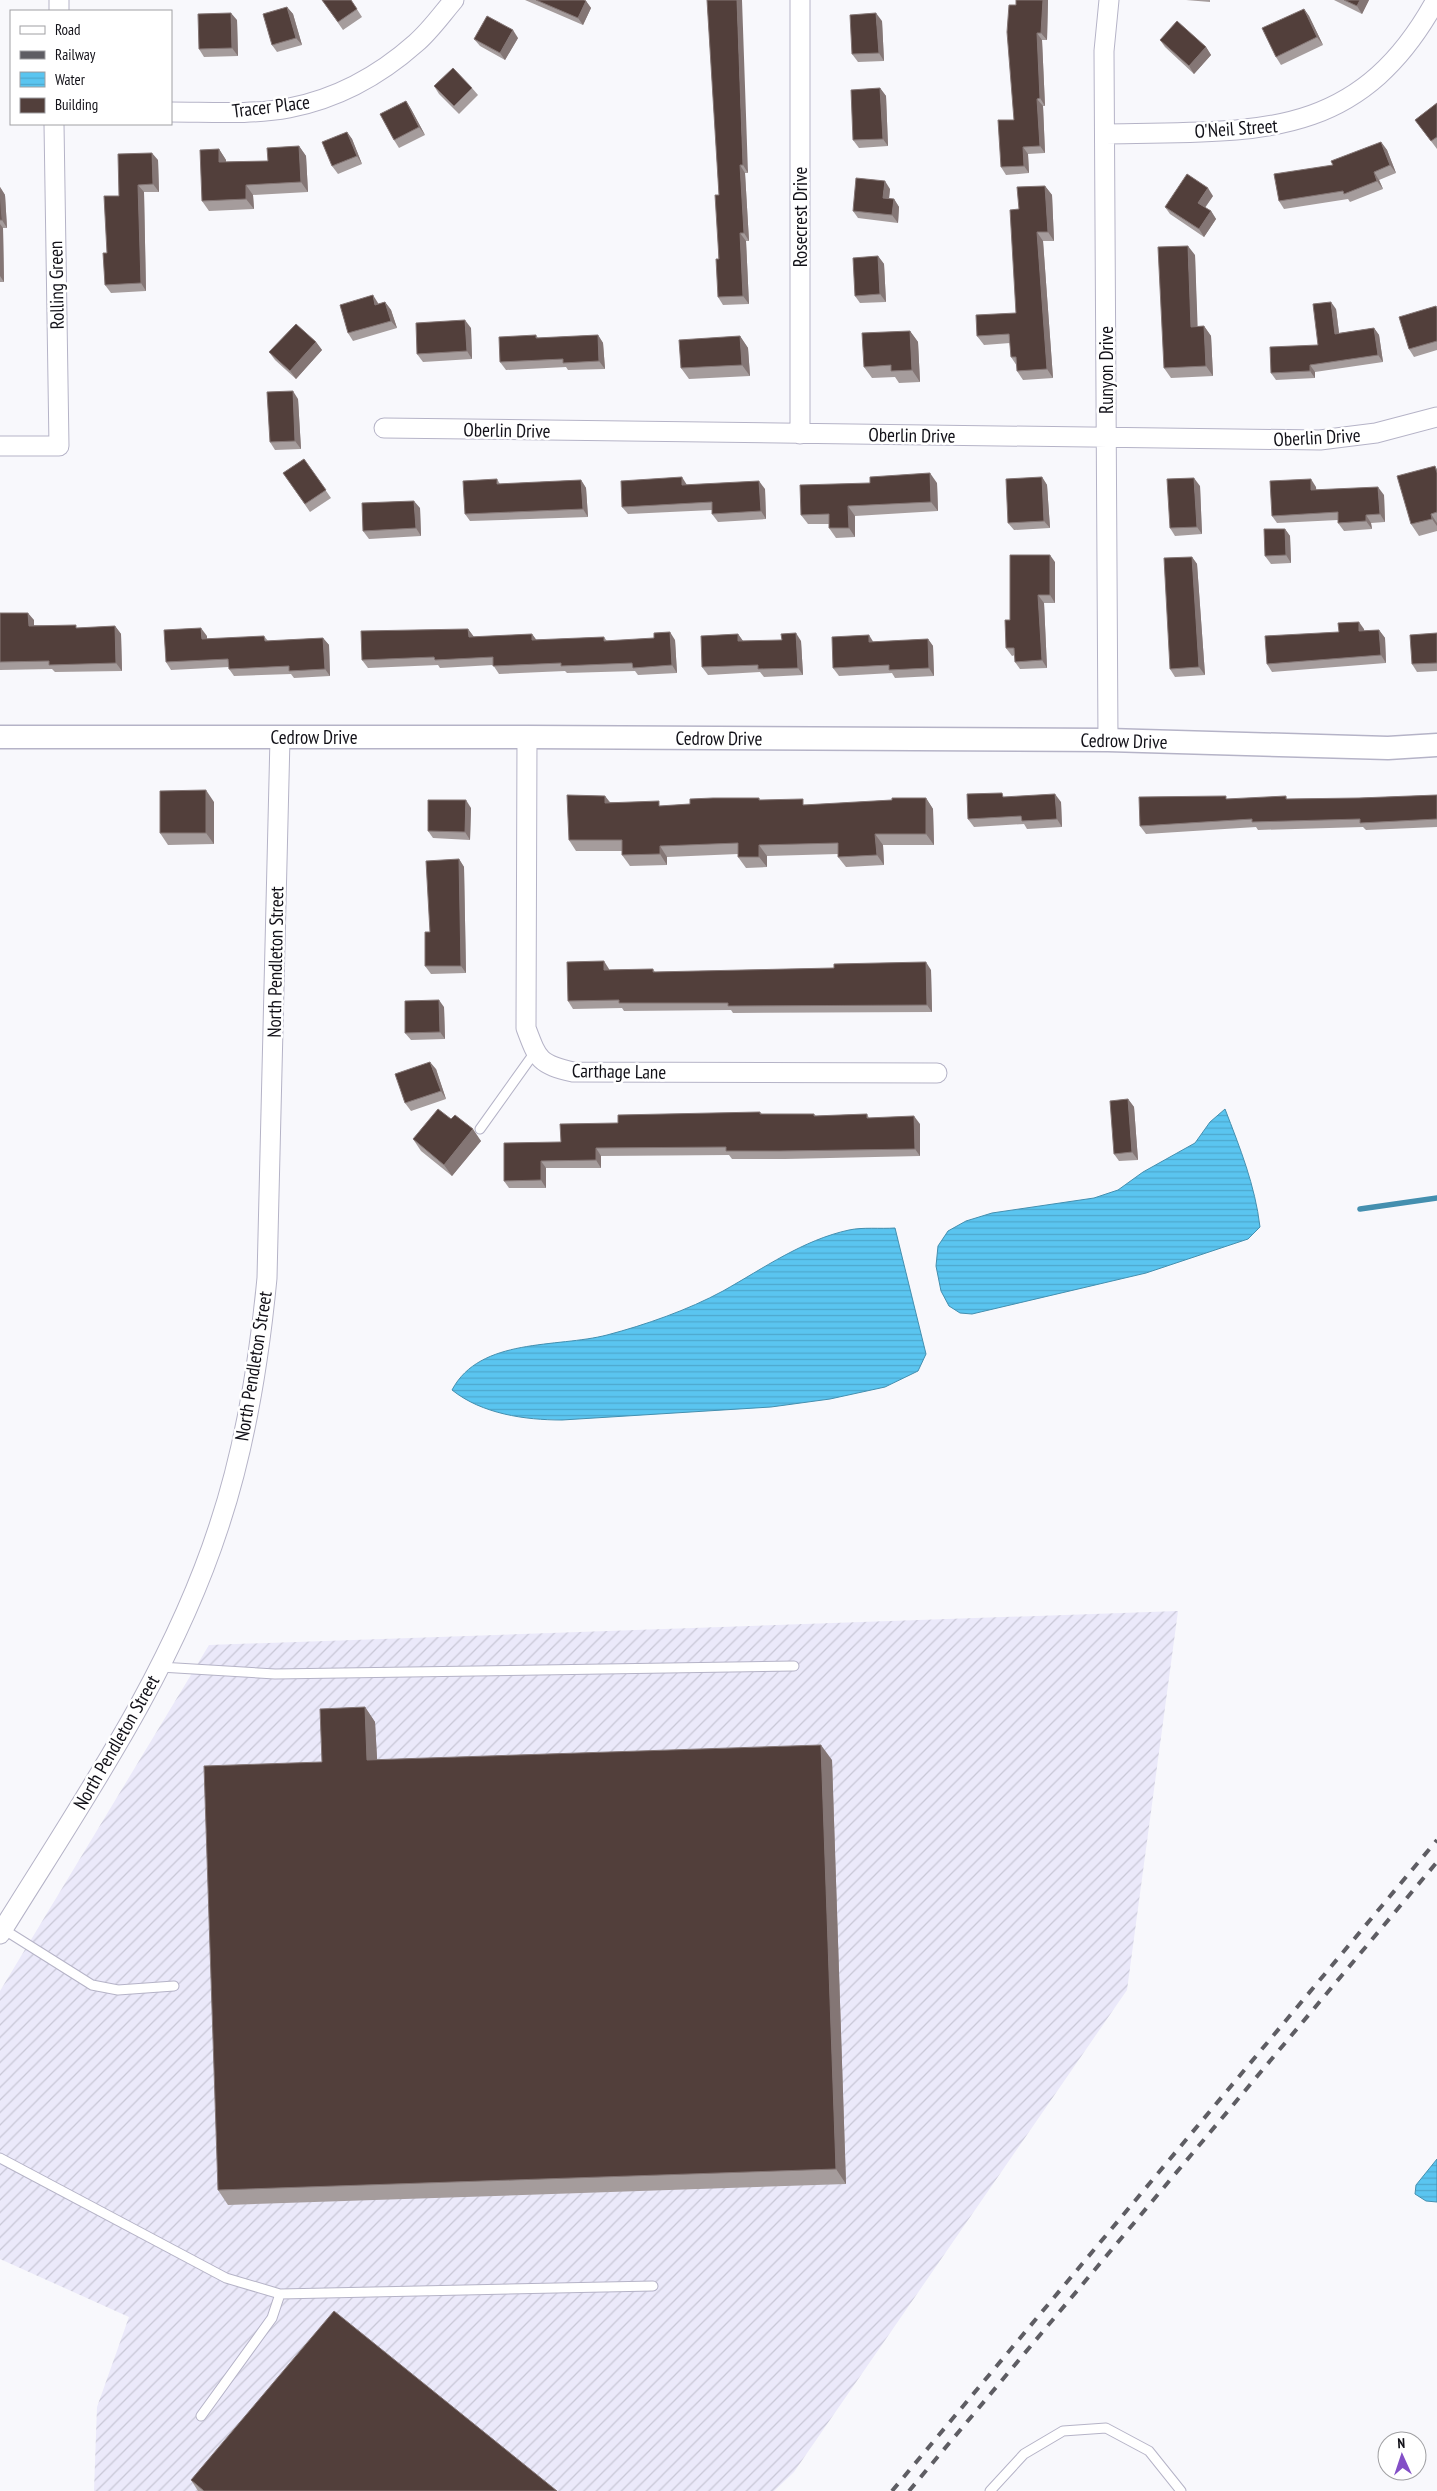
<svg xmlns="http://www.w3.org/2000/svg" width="1437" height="2491" font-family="'PT Sans Narrow',sans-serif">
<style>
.industrial{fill:url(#industrial-furrows)}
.water{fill:url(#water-rules);stroke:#448faf}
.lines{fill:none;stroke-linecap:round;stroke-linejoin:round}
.stream{stroke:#448faf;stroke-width:5.5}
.service-casing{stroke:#b5b3c7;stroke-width:11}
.minor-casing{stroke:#b5b3c7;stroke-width:21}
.tertiary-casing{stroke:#b5b3c7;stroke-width:25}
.service{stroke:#fff;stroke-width:9}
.minor{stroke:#fff;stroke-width:19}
.tertiary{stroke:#fff;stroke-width:22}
.rail{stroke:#5e5d63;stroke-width:4;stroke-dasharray:9 9;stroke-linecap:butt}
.wall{fill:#a59c9c}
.shaded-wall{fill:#847675}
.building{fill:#523f3b;stroke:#847675}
.labels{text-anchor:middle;stroke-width:5;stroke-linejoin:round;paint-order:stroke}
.street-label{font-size:19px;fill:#121118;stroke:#fff}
</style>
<defs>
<pattern id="industrial-furrows" width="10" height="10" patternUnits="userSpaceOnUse" patternTransform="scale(1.25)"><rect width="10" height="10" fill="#ebe9fa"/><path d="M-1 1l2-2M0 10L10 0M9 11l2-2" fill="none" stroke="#c8c7d6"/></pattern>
<pattern id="water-rules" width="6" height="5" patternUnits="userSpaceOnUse" patternTransform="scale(1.25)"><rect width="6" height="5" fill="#5ac5f0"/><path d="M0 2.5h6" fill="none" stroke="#4da8cd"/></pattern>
</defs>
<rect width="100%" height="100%" fill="#f8f8fc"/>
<path class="industrial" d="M1178,1611L1127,1990L794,2472L774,2491H94L97,2407L129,2317L0,2259V1991L209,1645Z"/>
<path class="water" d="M1225,1109C1240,1148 1255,1185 1260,1227L1248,1239L1146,1273L972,1314L960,1313L949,1306L941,1291L936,1266L938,1246L948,1231L966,1221L992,1213L1094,1198L1118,1190L1143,1172L1195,1143L1210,1122Z
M895,1228L926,1354L918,1371L885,1387L830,1399L771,1407L562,1420C525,1420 482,1414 452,1390C480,1337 557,1348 607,1335C645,1325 688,1310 723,1291C764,1268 803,1240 849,1230C863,1227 880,1229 895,1228Z
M1437,2159V2202L1426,2201L1415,2194L1416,2185Z"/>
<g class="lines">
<path class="stream" d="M1360,1209L1437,1198"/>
<g class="service-casing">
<path id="service" d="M480,1129L535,1052
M160,1667L275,1674L794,1666
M3,1929L92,1985L118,1990L174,1986
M0,2158L226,2278L280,2294L653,2286
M201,2416L272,2318L280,2294
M990,2491L1024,2454L1063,2431L1106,2428L1149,2451L1181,2491"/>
</g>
<g class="minor-casing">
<path id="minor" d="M59,11V0
M171,112C210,112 251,115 289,108C336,99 380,75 416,43C430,31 442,14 454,0
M1105,134C1249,130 1356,146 1436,0
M384,428L1320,440L1376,433L1437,417
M800,434V0
M0,446H59L54,124
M527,737L526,1028C538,1060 539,1064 573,1072L937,1073
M1108,740L1104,51L1109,0
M0,1934C81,1803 171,1674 219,1526C246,1445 259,1362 267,1278L280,738"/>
</g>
<g class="tertiary-casing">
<g id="tertiary">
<path id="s1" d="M0,737H527L1108,740L1388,748L1437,745"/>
</g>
</g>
<use href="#service" class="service"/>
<use href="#minor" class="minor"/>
<use href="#tertiary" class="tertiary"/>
<path class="rail" d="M892,2491L1437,1840
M909,2491L1437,1862"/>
</g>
<path class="wall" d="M322,0H351L362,17L343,30Z
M525,0H584L586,1L591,8L583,25Z
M707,0L748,173H745L749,241H746L749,304L723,305L718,297L719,195Z
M1016,0H1048L1047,40H1042L1045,106H1043L1045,153L1028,154L1029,173L1006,175L1001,167L1014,120Z
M1186,0H1210V2Z
M1334,0H1369L1362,14Z
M287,7L293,14L302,45L277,52L272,45Z
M1304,9L1309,16L1323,45L1281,65L1276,57Z
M237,20L238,56L204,57L199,49Z
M882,21L884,61L858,62L852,54Z
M518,38L505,60L480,46L474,39Z
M1160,40L1206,47L1211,55L1194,74L1165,47Z
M434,86L472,88L478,95L459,114L439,94Z
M880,88L886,96L888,146L859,148L853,140Z
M406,101L411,109L425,135L399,148L394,140Z
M1437,103V149L1415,120Z
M347,132L352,139L362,164L338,174L332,166Z
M1381,142L1387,150L1396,173L1379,180L1383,189L1350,202L1348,199L1284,209L1279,201L1333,165Z
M299,146L306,156L308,192L253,195L254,209L209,211L202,201L219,149L226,160V162L268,161Z
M158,160L159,192H144L146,291L111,293L105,285L119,196Z
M1045,186L1052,195L1054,241H1043L1053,378L1023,380L1017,371V366L1011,357L1010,343L984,345L977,336L1016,313L1019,209Z
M0,187L5,195L7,228H3L4,282H0Z
M890,189L889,199H894L899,207L898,223L858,218L853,211Z
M1213,196L1205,208L1211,211L1216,219L1204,237L1170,214L1165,207Z
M1195,255L1197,326H1204L1211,336L1213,376L1171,378L1164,368Z
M878,256L884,264L886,302L860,303L855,296Z
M385,302L391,310L397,328L353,341L348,333L378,303V304Z
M1436,306L1437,307V350L1414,357L1409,349Z
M1336,309L1339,333L1374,328L1379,335L1383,362L1315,372V378L1276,380L1271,373L1318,345Z
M471,328L472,359L423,362L417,354Z
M910,331L918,342L920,382L899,383L895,377L872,378L864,367Z
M536,335L538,338L598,335L603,343L605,369L568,370L566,367L506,370L500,362Z
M740,336L748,348L750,376L689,379L681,368Z
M316,342L322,350L296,379L275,360L269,352Z
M298,399L301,449L275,450L270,442Z
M304,459L331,498L310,512L283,473Z
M1435,466L1437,469V531L1419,536L1411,524Z
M1042,477L1047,485L1050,528L1014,530L1008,523Z
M497,479L500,484L581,480L586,488L588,517L470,521L465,514Z
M937,483L938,511L855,516V537L836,538L829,528V524H808L801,515Z
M687,485L765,489L766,519L718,522L712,514V510L628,514L622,507Z
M1200,486L1202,534L1175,536L1170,528Z
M1316,487V490L1384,495L1385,522L1371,523L1372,529L1344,531L1338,523V520L1277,523L1272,516Z
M420,508L421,536L369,539L363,531Z
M1285,529L1290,536L1291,563L1271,564L1265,556Z
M1192,557L1197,564L1205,675L1175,677L1170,669Z
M1055,562V603H1044L1047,668L1020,669L1015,662V655L1012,656L1006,648L1010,620Z
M0,613L34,620V625L78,628L115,626L121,634L122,671L55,672L52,669L0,670Z
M468,629L474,637L532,634L536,640L604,637L607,641L675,640L677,673L638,675L635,671L567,673L565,671L499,674L493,665L440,668L438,665L368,668L362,660Z
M1364,629V631L1379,630L1385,638L1386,663L1272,672L1267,664L1339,632Z
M1437,633V671L1417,672L1412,664Z
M738,634L743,641H801L803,675L764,677L760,672L708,675L702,667Z
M207,636V639L264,636L268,641L323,638L329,645L330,676L294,678L291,674L234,676L229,669V667L171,670L166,662Z
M928,639L933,646L934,676L895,678L892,673L839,676L833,668L873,642Z
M1437,795V827L1366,830L1363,827L1258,830L1256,827L1146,834L1140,826L1286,796L1287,799L1359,798Z
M605,796L610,802L662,806L690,804L759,798L760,800L807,805L926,798L933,809L934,845H883L884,865L846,867L838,857V854L767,856V867L746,868L738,857V854L667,857V865L630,866L622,855V851H576L569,840Z
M1005,797L1061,802L1062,827L1027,829L1024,824L974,827L968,819Z
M214,802V844L168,845L160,833Z
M471,808L470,840L433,838L428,831Z
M459,859L464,867L466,973L431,974L425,966L430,932Z
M653,969L655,972L931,970L932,1012L733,1013L731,1010L624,1011L622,1008L573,1009L568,1001L609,970Z
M444,1007L445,1039L411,1040L405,1033Z
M436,1069L446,1099L411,1111L405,1103Z
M1128,1099L1134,1107L1138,1160L1119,1161L1114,1154Z
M760,1112L762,1114H814L816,1116L867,1114L869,1118L920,1124V1156L785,1159H732L729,1155L601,1156V1168H546V1188H509L504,1181L561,1142L618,1123Z
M451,1119L481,1141L452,1176L421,1151L413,1139Z
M365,1707L375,1722L377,1760H832L846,2184L228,2205L218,2190L322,1762Z
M191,2480L557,2491H198Z"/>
<path class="shaded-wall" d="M737,0H742L748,173L743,165Z
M1043,0H1048L1047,40L1041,33Z
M1360,0H1369L1362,14L1357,6Z
M586,1L591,8L583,25L578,18Z
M287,7L293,14L302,45L296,38Z
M1304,9L1309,16L1323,45L1317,37Z
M231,13L237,20L238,56L232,48Z
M876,13L882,21L884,61L879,53Z
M513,30L518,38L505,60L500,53Z
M1037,33L1042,40L1045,106L1040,98Z
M1206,47L1211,55L1194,74L1189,66Z
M880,88L886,96L888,146L883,139Z
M1037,99L1043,106L1045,153L1040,146Z
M406,101L411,109L425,135L419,127Z
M347,132L352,139L362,164L357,156Z
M1381,142L1387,150L1396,173L1390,165Z
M299,146L306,156L308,192L301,182Z
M1023,147L1028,154L1029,173L1024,166Z
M219,149L226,160V173L219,162Z
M152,153L158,160L159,192L153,184Z
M740,165L745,173L749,241L744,233Z
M1374,172L1379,180L1383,189L1377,181Z
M885,181L890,189L888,206L883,198Z
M138,185L144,192L146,291L141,283Z
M246,185L253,195L254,209L246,199Z
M1045,186L1052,195L1054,241L1048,232Z
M0,187L5,195L7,228L2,220Z
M1208,188L1213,196L1203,210L1198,203Z
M894,199L899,207L898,223L892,215Z
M1211,211L1216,219L1204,237L1199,229Z
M0,224L3,228L4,282L0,276Z
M1037,232L1043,241L1053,378L1047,369Z
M740,233L746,241L749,304L743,296Z
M1188,246L1195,255L1198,336L1191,327Z
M878,256L884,264L886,302L880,294Z
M373,295L378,303L381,313L375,305Z
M385,302L391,310L397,328L391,321Z
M1331,302L1336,309L1340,341L1335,334Z
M465,320L471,328L472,359L467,351Z
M1204,326L1211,336L1213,376L1206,366Z
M1374,328L1379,335L1383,362L1378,355Z
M910,331L918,342L920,382L912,370Z
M598,335L603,343L605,369L599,361Z
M740,336L748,348L750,376L742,365Z
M316,342L322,350L296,379L290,371Z
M1310,365L1315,372V378L1310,371Z
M293,391L298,399L301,449L295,441Z
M930,473L937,483L938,511L931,502Z
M682,477L687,485H682Z
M1042,477L1047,485L1050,528L1044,521Z
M1194,478L1200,486L1202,534L1197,527Z
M1311,479L1316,487L1317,498L1311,490Z
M581,480L586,488L588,517L583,509Z
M759,481L765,489L766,519L761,511Z
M1378,487L1384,495L1385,522L1380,514Z
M414,501L420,508L421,536L416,528Z
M848,506L855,516V537L849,528Z
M1431,514L1437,523V526L1432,519Z
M1366,515L1371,523L1372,529L1366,521Z
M1285,529L1290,536L1291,563L1286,555Z
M1050,555L1055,562V603L1050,595Z
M1192,557L1197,564L1205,675L1199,667Z
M1038,595L1044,603L1047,668L1042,660Z
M28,613L34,620V633L29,626Z
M1359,622L1364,629L1365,639L1359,631Z
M115,626L121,634L122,671L116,663Z
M201,628L207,636V647L202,639Z
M468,629L474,637V645L469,637Z
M1379,630L1385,638L1386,663L1381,655Z
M670,632L675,640L677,673L672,665Z
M796,633L801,641L803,675L798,668Z
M532,634L538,642L532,640Z
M738,634L743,641H738Z
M869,635L874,643L869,642Z
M323,638L329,645L330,676L325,669Z
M928,639L933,646L934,676L929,668Z
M206,790L214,802V844L206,833Z
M1055,794L1061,802L1062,827L1057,819Z
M605,796L612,806L605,803Z
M926,798L933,809L934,845L926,834Z
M466,800L471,808L470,840L465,832Z
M875,834L883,845L884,865L877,855Z
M759,845L767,856V867L759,857Z
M660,846L667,857V865L660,854Z
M459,859L464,867L466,973L461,966Z
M604,961L609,969V977L604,970Z
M926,962L931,970L932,1012L927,1005Z
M439,1000L444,1007L445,1039L440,1032Z
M430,1062L436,1069L446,1099L441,1091Z
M1128,1099L1134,1107L1138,1160L1132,1152Z
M914,1116L920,1124V1156L915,1149Z
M473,1129L481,1141L452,1176L444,1165Z
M596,1148L601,1156V1168L596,1160Z
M541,1161L546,1168V1188L541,1180Z
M365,1707L375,1722L378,1775L367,1760Z
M821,1745L832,1760L846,2184L836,2169Z"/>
<path class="building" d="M322,0H351L357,9L338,22Z
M536,0H584L586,1L578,18Z
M707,0H737L743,165H740L744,233H740L743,296L718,297L716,259H719L715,195H719Z
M1016,0H1043L1041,33H1037L1040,98L1037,99L1040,146L1023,147L1024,166L1001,167L998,120H1014L1007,32L1009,5H1016Z
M1344,0H1360L1357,6Z
M287,7L296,38L272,45L263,14Z
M1304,9L1317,37L1276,57L1262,28Z
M231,13L232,48L199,49L198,14Z
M876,13L879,53L852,54L850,15Z
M487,16L513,30L500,53L474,39Z
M1177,21L1206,47L1189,66L1160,40Z
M453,68L472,88L454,106L434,86Z
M880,88L883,139L853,140L851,90Z
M406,101L419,127L394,140L380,114Z
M1437,103V137L1431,141L1415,120Z
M347,132L357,156L332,166L322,142Z
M1381,142L1390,165L1374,172L1377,181L1344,194L1343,191L1279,201L1274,174L1333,165L1331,161Z
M299,146L301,182L246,185V199L202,201L200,150L219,149V162L268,161L267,148Z
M152,153L153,184L138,185L141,283L105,285L103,253H107L104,196H119L118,154Z
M1187,174L1208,188L1198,203L1211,211L1199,229L1165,207Z
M856,178L885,181L883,198L894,199L892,215L853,211Z
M1045,186L1048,232H1037L1047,369L1017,371L1016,357H1011L1009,334L977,336L976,315L1016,313L1010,210L1019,209L1017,187Z
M0,190L2,220H0Z
M1188,246L1191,327L1204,326L1206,366L1164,368L1158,247Z
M878,256L880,294L855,296L853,258Z
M373,295L375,305L385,302L391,321L348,333L340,305Z
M1331,302L1335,334L1374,328L1378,355L1310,365V371L1271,373L1270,347L1318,345L1313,304Z
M1436,306L1437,309V341L1409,349L1399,317Z
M465,320L467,351L417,354L416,323Z
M296,324L316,342L290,371L269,352Z
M910,331L912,370L891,371V365L864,367L862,333Z
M536,335V338L598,335L599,361L563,363V359L500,362L499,337Z
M740,336L742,365L681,368L679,340Z
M293,391L295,441L270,442L267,392Z
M304,459L326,490L305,504L283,473Z
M1435,466L1437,473V512L1431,514L1432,519L1411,524L1397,476Z
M930,473L931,502L848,506L849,528H829V514L801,515L800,485L870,483V477Z
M682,477V485L759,481L761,511L712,514V502L622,507L621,481Z
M1042,477L1044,521L1008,523L1006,479Z
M1194,478L1197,527L1170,528L1167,479Z
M497,479V484L581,480L583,509L465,514L463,481Z
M1311,479V490L1378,487L1380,514L1366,515V521L1338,523V512L1272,516L1270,481Z
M414,501L416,528L363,531L362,503Z
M1264,529H1285L1286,555L1265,556Z
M1010,555H1050V595H1038L1042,660L1015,662L1014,648H1006L1005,620H1010Z
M1192,557L1199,667L1170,669L1164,558Z
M0,613H28L29,626L76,625V628L115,626L116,663L49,665V661L0,662Z
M1359,622V631L1379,630L1381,655L1267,664L1265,636L1339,632L1338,623Z
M201,628L202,639L264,636L265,641L323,638L325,669L289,671V666L229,669L228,659L166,662L164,630Z
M468,629L469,637L532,634V640L604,637V641L654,638V633L670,632L672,665L633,668L632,663L561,666V663L493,666V657L435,660L434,657L362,660L361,631Z
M796,633L798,668L758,669V665L702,667L701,636L738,634V641L782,640L781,634Z
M1437,633V663L1412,664L1410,635Z
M869,635V642L928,639L929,668L889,670V665L833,668L832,637Z
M206,790V833H160V791Z
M1002,793L1003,797L1055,794L1057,819L1022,821L1021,816L968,819L967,794Z
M567,795L605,796V803L659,801V806L690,804V799L713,798H759V800L803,799V805L892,800V798H926V834H875L877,855L838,857V843L759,845V857H738V843L660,846V854L622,855V840H569Z
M1437,795V819L1360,823V819L1252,822V819L1140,826L1139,797L1226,796V799L1286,796V799L1359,798Z
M428,800H466L465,832L428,831Z
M459,859L461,966H425V932H430L426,861Z
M604,961V970L653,969V972L834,968V964L926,962L927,1005L728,1006V1003H619V1000L568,1001L567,962Z
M439,1000L440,1032L405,1033V1001Z
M430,1062L441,1091L405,1103L395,1074Z
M1128,1099L1132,1152L1114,1154L1110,1101Z
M438,1109L451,1119L455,1115L473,1129L444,1165L413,1139Z
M760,1112V1114H814V1116L867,1114V1118L914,1116L915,1149L780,1151H726V1147L596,1148V1160L541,1161V1180L504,1181V1143L561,1142L560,1124L618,1123V1115Z
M365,1707L367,1760L821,1745L836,2169L218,2190L204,1766L322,1762L320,1709Z
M334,2311L557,2491H204L191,2480Z"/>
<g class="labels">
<g class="street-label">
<text transform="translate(271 106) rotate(-7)" y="7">Tracer Place</text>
<text transform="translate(1236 128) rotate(-4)" y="7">O'Neil Street</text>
<text transform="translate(800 217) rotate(-90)" y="7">Rosecrest Drive</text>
<text transform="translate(56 285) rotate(-91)" y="7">Rolling Green</text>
<text transform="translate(1106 370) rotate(-90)" y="7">Runyon Drive</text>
<text transform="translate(507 430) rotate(1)" y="7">Oberlin Drive</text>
<text transform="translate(912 435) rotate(1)" y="7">Oberlin Drive</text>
<text transform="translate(1317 437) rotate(-3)" y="7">Oberlin Drive</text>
<text dy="7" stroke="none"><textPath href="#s1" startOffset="314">Cedrow Drive</textPath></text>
<text dy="7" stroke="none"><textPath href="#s1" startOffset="719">Cedrow Drive</textPath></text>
<text dy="7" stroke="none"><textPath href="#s1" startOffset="1124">Cedrow Drive</textPath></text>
<text transform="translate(275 962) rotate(-89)" y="7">North Pendleton Street</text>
<text transform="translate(619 1071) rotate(1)" y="7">Carthage Lane</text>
<text transform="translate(253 1366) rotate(-81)" y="7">North Pendleton Street</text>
<text transform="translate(116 1742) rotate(-60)" y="7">North Pendleton Street</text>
</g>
</g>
<rect x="10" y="10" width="162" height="115" fill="#ffffff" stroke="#a0a0a3"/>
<rect x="20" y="26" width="25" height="8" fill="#ffffff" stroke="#a0a0a3"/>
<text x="55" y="35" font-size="15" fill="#121118">Road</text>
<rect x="20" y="51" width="25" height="8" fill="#5e5d63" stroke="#a0a0a3"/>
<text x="55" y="60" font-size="15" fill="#121118">Railway</text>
<rect x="20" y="72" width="25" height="15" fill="url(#water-rules)" stroke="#a0a0a3"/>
<text x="55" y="85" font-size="15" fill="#121118">Water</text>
<rect x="20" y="98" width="25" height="15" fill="#523f3b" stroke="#a0a0a3"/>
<text x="55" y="110" font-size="15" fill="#121118">Building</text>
<g transform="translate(1402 2456) rotate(357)"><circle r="24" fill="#ffffff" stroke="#a0a0a3"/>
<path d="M0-4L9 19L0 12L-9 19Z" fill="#834fc7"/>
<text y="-8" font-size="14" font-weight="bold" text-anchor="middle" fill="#121118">N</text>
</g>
</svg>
